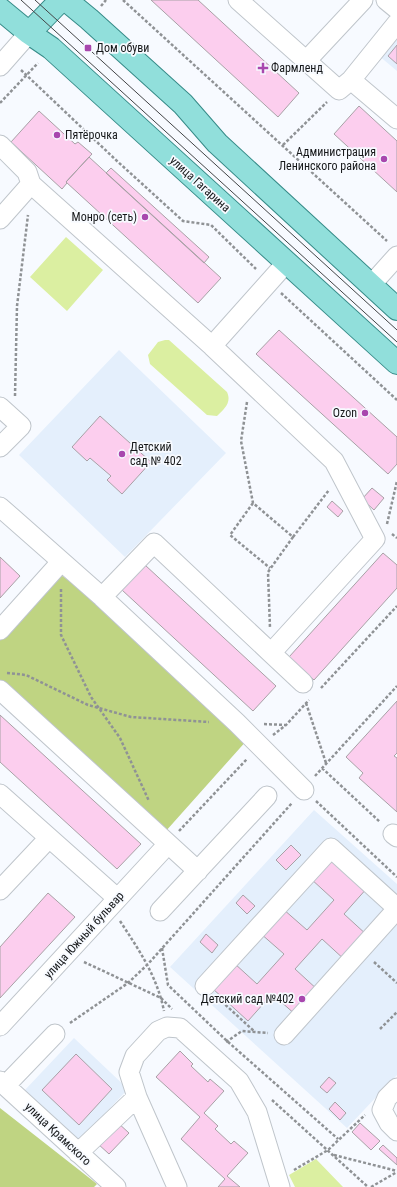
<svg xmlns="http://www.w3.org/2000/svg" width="397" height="1187" font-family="'Roboto Condensed',sans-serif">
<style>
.built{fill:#e4effc}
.green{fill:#dbefa1}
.forest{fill:#bfd482}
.building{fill:#fcceee;stroke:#a8a1a6}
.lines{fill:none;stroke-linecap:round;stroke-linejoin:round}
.minor-casing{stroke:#bfc5cb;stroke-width:21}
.major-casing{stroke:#368b88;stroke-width:24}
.path{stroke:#8f9295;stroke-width:2.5;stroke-dasharray:3 2;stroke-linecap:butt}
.minor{stroke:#fff;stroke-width:19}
.major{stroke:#91dfdb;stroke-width:22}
.tram{stroke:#434547;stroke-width:1}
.poi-dot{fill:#a847ae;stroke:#f7faff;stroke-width:1.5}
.labels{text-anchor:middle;stroke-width:3.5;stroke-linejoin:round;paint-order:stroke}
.poi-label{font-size:12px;fill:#151719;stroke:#f7faff;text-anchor:start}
.street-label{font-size:12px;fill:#151719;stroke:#f7faff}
</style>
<rect width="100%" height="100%" fill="#f7faff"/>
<path class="built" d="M397,34V71L378,55Z
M119,350L226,453L125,557L19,455Z
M314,810L397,884V1075L347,1128L170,967Z
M74,1038L128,1089L78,1142L24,1091Z"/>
<path class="green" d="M66,237L103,270L67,311L30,277Z
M165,340H169L227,392C232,403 224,409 217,416L207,415L150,364L148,355L158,342Z
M316,1159L343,1187H295L289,1175Z"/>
<path class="forest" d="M52,569L93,597L248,739L157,841L0,685V625Z
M0,1108L97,1184L94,1187H0Z"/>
<path class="building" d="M151,0H198L299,93L278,117Z
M397,45V64L388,56Z
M359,106L397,141V192L334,134Z
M39,111L75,144L78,142L92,154L66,182L67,183L62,189L11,142Z
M89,157L221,278L198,303L66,182Z
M111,168L209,257L204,263L106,173Z
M279,330L397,437V464L388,474L256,354Z
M100,416L151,462L122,494L107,480L111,476L90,458L87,461L72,447Z
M372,488L384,498L374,510L362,499Z
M332,501L343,511L338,517L327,507Z
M383,553L397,565V588L314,680L289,657Z
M0,557L20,576L0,598Z
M145,565L276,686L253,711L122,590Z
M397,701V753L394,756L397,758V812L359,778L363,773L346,757Z
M0,715L141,844L117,869L0,762Z
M291,845L301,855L286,870L276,860Z
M332,854L368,887L344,914L368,936L346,961L322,939L295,969L319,991L296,1015L272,994L248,1021L212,988L234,963L257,984L284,954L260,933L283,909L307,930L334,900L310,878Z
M48,893L75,917L0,998V947Z
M243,895L255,906L247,914L236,903Z
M206,934L218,945L212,953L200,942Z
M180,1051L193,1064L191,1066L208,1082L210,1079L224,1091L204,1113L218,1126L215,1129L231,1144L234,1141L248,1153L227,1176L240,1187H218L225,1179L181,1139L200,1117L156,1077Z
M76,1054L112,1089L79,1125L42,1090Z
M329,1077L336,1083L327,1093L320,1087Z
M335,1102L346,1113L340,1120L329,1109Z
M117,1122L129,1133L109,1154L97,1143Z
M360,1123L380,1141L371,1150L352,1132Z
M383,1145L397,1158V1165L379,1149Z"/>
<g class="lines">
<g class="minor-casing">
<path id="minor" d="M238,0L339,90L351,80L397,119
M386,0L397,9
M306,61L363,0
M0,66L29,33
M351,80L397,23
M0,145L27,172L31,184L212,346L334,461L375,539L271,653L154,543L102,597
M0,219L31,184
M371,285L397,256
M212,346L287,262
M0,407L21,426L0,447
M0,507L102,597L237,723L304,790
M0,630L61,562
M271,653L303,683
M0,690L198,871
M0,794L117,898
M393,834L397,837
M0,890L49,838
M160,911L267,796
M205,986L331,848L397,908
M0,1026L168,844
M284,1035L397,909
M0,1081L116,1187
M6,1085L55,1034
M397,1088L387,1098L382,1110L389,1123L397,1131
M137,1097L177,1187
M78,1153L137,1097L129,1072L135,1056L158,1031L167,1027L180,1028L239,1081L257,1112L280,1187"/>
</g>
<g class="major-casing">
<path id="major" d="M66,0L89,19L183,104L217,143L397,309
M0,9L29,33L51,48L397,363
M29,33L61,0"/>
</g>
<path class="path" d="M123,0L387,241
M101,6L106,0
M21,70L117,161L183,221L211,225L256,269
M0,103L38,63
M283,145L327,102
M281,293L397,400
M15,396L17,306L28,215
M247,402L241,441L253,503L293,537L268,572L270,628
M253,503L230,535L270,568
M387,524L397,481
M392,534L397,538
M293,537L329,490
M61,589V635L91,697L120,738L149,801
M7,673L26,675L88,705L131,717L209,722
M321,688L397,606
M306,703L326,763
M264,724L285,725
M273,735L286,725L309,700
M322,768L380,822
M315,776L397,686
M316,801L397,877
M179,831L247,759
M120,921C139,950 157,976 164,1011
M162,948L168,985L227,1041L338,1139
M84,962L161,998L172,1009
M374,962L397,983
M218,998L255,1032
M70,1023L128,983L148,964L292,803
M380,1029L397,1012
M226,1042L242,1031L268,1033
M272,1100L368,1187
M334,1155L397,1171
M294,1170L328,1150L365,1115
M371,1187L397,1172"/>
<use href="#minor" class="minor"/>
<use href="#major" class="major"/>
<path class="tram" d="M21,0L397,342
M35,0L397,330"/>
</g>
<g class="poi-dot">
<rect x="84" y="44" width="8" height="8" rx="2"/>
<path d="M261 62h4v4h4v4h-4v4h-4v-4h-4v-4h4z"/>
<circle cx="57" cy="135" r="4"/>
<circle cx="384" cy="159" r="4"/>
<circle cx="145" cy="217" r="4"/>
<circle cx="365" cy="413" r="4"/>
<circle cx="122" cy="454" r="4"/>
<circle cx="302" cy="999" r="4"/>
</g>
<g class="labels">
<g class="poi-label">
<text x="96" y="52">Дом обуви</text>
<text x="271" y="72">Фармленд</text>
<text x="65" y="139">Пятёрочка</text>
<text x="376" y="156" text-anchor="end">Администрация<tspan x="376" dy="14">Ленинского района</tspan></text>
<text x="137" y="221" text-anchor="end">Монро (сеть)</text>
<text x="357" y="417" text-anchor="end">Ozon</text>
<text x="130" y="451">Детский<tspan x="130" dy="14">сад № 402</tspan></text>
<text x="294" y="1003" text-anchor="end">Детский сад №402</text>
</g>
<g class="street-label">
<text transform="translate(200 184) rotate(42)" y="4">улица Гагарина</text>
<text transform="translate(84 935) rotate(-48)" y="4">улица Южный бульвар</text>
<text transform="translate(58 1134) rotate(43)" y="4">улица Крамского</text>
</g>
</g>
</svg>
